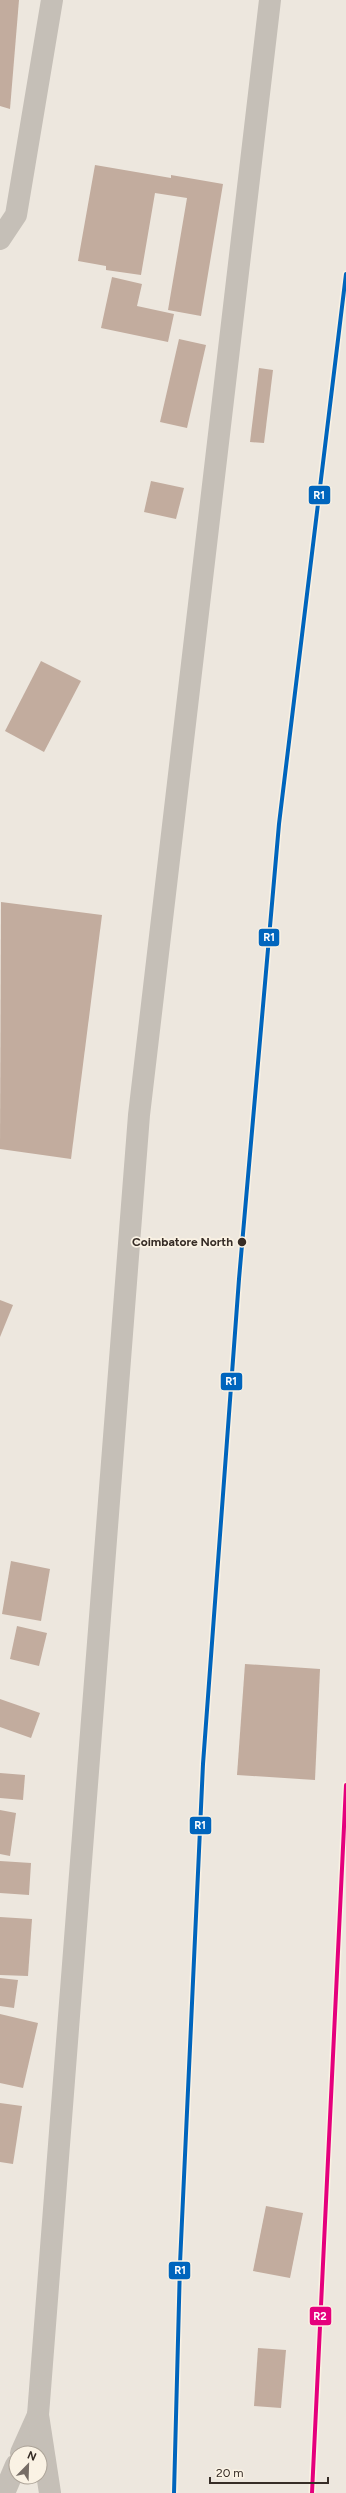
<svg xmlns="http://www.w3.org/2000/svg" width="346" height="2493" font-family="Figtree,sans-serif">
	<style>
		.building { fill: #c2ac9e }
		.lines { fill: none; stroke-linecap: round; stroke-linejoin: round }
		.minor { stroke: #c5bfb7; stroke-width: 22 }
		.rail { stroke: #ada7a2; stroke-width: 3; stroke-dasharray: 1 3; stroke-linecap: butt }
		.rail-1-casing { stroke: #faf2e4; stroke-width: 7 }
		.rail-2-casing { stroke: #faf2e4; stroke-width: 7 }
		.rail-1 { stroke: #0065bd; stroke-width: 4 }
		.rail-2 { stroke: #e5007d; stroke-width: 4 }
		.stop-dot { fill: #362c26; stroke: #faf2e4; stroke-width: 1.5 }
		.labels { text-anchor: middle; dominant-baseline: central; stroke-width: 3.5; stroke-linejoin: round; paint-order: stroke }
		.stop-label { font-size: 12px; font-weight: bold; fill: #362c26; stroke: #faf2e4; text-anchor: end }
		.line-badge { stroke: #faf2e4; stroke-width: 1.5 }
		.badge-label { font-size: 11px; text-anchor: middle; font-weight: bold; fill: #fff }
	</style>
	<rect width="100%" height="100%" fill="#ede7de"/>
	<g class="building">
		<path d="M 0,0 L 19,0 L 10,109 L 0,106 Z"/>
		<path d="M 95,165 L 171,178 L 171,175 L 223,184 L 201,316 L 168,310 L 187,198 L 155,193 L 141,275 L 106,270 L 106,266 L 78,261 Z"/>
		<path d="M 112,277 L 142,284 L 137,306 L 174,314 L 168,342 L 101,328 Z"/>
		<path d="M 179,339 L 206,345 L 187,428 L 160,422 Z"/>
		<path d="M 259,368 L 273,370 L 264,443 L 250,442 Z"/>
		<path d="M 151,481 L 184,488 L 176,519 L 144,512 Z"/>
		<path d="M 41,661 L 81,681 L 44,752 L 5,731 Z"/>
		<path d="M 1,902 L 102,915 L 71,1159 L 0,1149 Z"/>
		<path d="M 0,1300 L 13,1305 L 0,1337 Z"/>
		<path d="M 11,1561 L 50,1569 L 41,1621 L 2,1614 Z"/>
		<path d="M 17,1626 L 47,1633 L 39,1666 L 10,1659 Z"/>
		<path d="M 245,1664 L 320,1669 L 315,1780 L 237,1775 Z"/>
		<path d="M 0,1699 L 40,1713 L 31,1738 L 0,1727 Z"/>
		<path d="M 0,1773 L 25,1775 L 23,1800 L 0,1798 Z"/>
		<path d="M 0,1810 L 16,1813 L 10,1856 L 0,1854 Z"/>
		<path d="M 0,1861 L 31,1863 L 29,1895 L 0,1893 Z"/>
		<path d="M 0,1917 L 32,1919 L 28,1976 L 0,1975 Z"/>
		<path d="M 0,1978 L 18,1980 L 14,2008 L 0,2006 Z"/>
		<path d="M 0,2014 L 38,2023 L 23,2088 L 0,2083 Z"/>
		<path d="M 0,2103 L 22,2106 L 13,2164 L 0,2162 Z"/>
		<path d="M 266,2206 L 303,2213 L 290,2278 L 253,2271 Z"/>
		<path d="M 258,2348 L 286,2350 L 281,2408 L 254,2406 Z"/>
	</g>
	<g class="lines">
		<g class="minor">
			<path d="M 0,239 L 16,215 L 52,0"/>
			<path d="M 21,2453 L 38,2415"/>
			<path d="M 4,2493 L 16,2465"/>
			<path d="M 50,2493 L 38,2415 L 139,1115 L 270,0"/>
		</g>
		<path class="rail" d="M 174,2493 L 180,2264 L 203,1764 L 239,1279 L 279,824 L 346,274"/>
		<defs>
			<path id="rail-1" d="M 174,2493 L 180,2264 L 203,1764 L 239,1279 L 279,824 L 346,274"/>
			<path id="rail-2" d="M 312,2493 L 346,1785"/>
		</defs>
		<use href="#rail-1" class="rail-1-casing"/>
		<use href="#rail-2" class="rail-2-casing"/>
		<use href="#rail-1" class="rail-1"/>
		<use href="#rail-2" class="rail-2"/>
	</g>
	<circle class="stop-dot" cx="242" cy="1242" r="5"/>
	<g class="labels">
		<g class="stop-label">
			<text x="233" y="1242">Coimbatore North</text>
		</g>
	</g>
	<g class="line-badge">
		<rect x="308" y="485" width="23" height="20" rx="4" fill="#0065bd"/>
		<rect x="258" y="928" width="22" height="19" rx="4" fill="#0065bd"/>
		<rect x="220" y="1372" width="23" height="19" rx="4" fill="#0065bd"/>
		<rect x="189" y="1816" width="23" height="19" rx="4" fill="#0065bd"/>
		<rect x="168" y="2261" width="23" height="19" rx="4" fill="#0065bd"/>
		<rect x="309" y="2306" width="23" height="20" rx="4" fill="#e5007d"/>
	</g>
	<g class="badge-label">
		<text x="319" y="499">R1</text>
		<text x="269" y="941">R1</text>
		<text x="231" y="1385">R1</text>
		<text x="200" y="1829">R1</text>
		<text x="180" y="2274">R1</text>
		<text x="320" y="2320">R2</text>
	</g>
	<g transform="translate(28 2465) rotate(23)"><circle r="19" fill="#faf2e4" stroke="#aca398"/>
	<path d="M0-3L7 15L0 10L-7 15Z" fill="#766d66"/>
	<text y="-6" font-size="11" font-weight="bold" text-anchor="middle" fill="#362c26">N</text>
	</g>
	<path d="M210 2477v6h118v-6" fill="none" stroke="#362c26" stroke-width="2"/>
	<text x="216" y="2477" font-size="12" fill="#362c26" stroke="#faf2e4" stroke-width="3" paint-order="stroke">20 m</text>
</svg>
